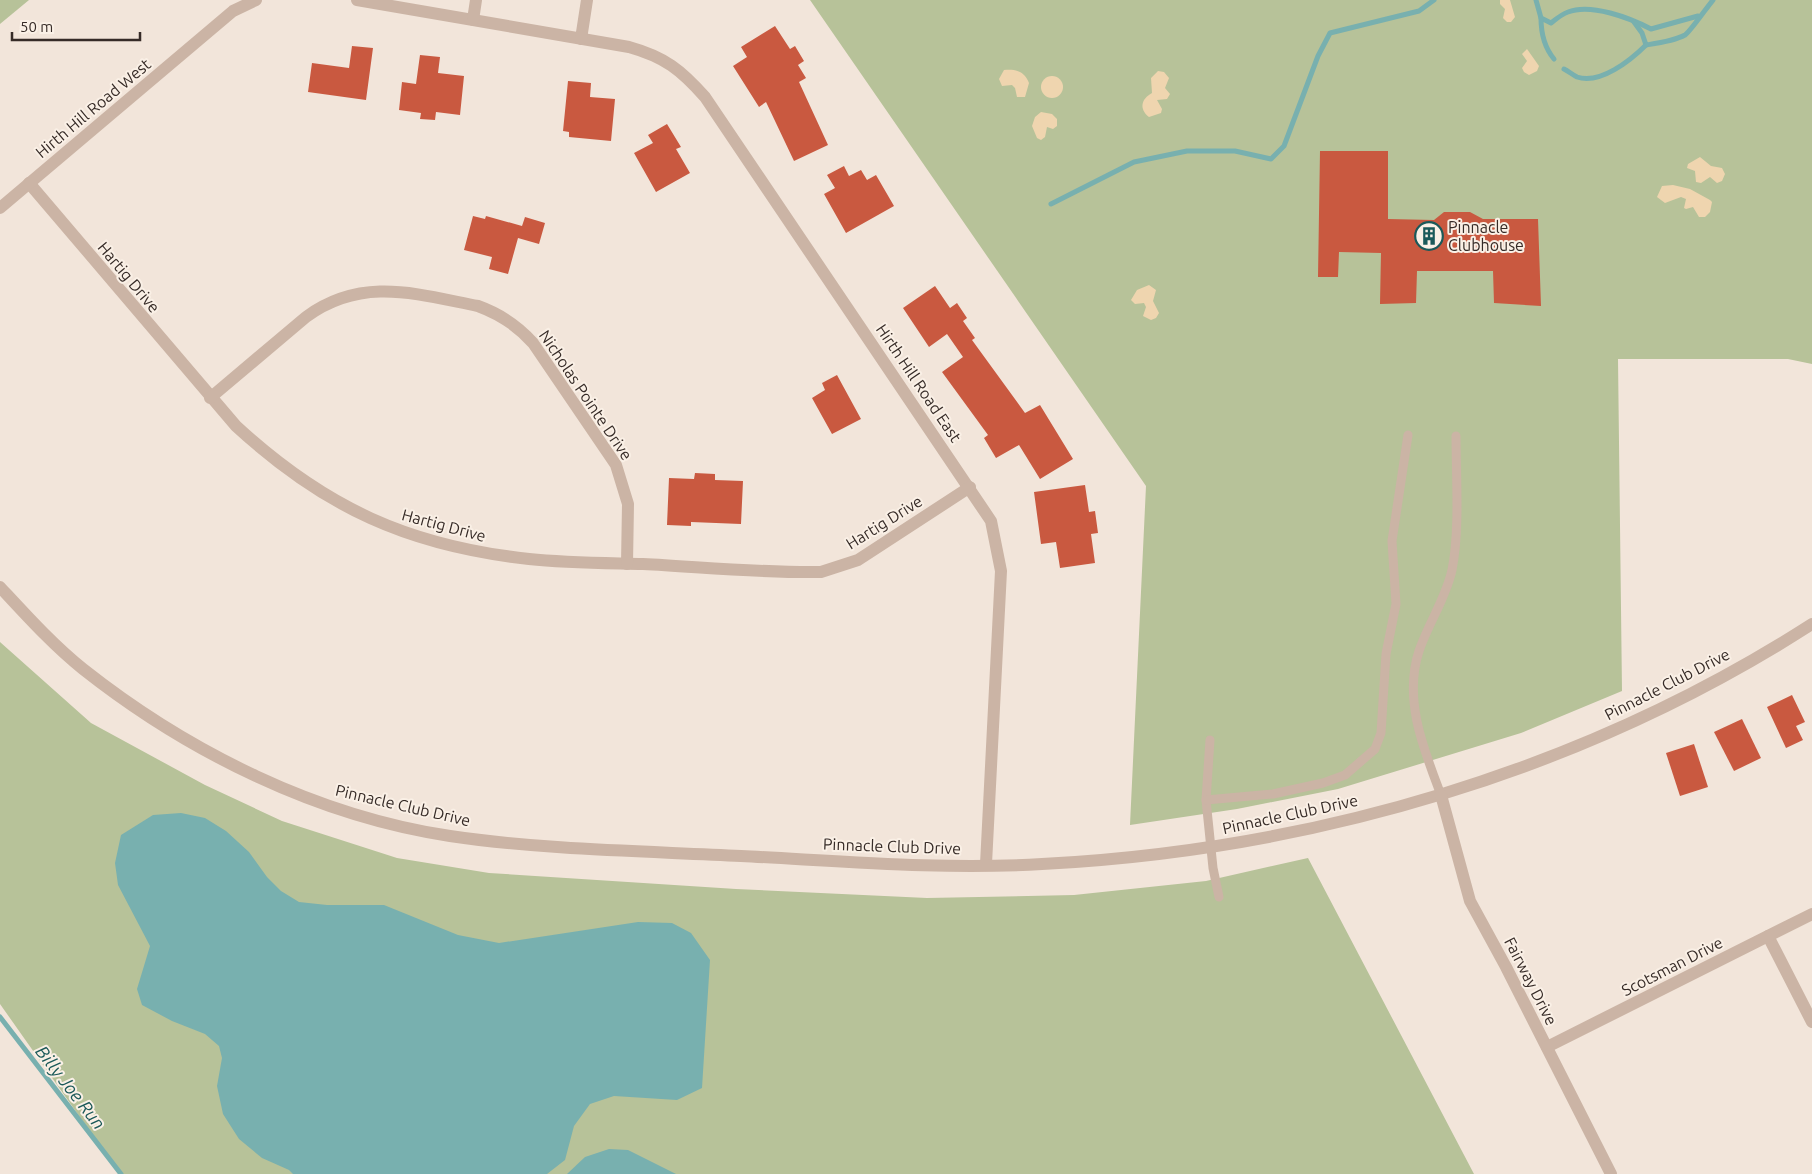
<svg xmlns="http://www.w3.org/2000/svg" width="1812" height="1174" font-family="Ubuntu,sans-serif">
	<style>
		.green { fill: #b7c299 }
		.sand { fill: #efd5af }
		.water { fill: #78b0af }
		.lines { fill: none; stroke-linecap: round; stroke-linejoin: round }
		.stream { stroke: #78b0af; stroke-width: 5 }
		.building { fill: #c95940 }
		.service { stroke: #cbb4a5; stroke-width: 9 }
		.minor { stroke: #cbb4a5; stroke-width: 12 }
		.labels { text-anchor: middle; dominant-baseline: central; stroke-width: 4; stroke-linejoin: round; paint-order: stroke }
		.street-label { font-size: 16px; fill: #362b27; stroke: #faf0e6 }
		.poi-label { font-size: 16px; fill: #362b27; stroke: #faf0e6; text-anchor: start }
		.water-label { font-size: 18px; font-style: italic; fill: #1b5959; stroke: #faf0e6 }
	</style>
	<rect width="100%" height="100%" fill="#f2e5da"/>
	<g class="green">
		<path d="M 0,0 L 29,0 L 0,24 Z"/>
		<path d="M 810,0 L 1812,0 L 1812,364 L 1788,359 L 1618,359 L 1622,691 L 1521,733 L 1338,789 L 1237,809 L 1130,825 L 1146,486 Z"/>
		<path d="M 0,642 L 91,723 L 205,785 L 282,821 L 397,858 L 489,873 L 736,889 L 927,898 L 1074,895 L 1206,881 L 1308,858 L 1474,1174 L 120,1174 L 0,1004 Z"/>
	</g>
	<g class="sand">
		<path d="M 1500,0 L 1510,0 L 1515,17 L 1511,22 L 1507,22 L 1503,18 L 1505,9 L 1500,4 Z"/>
		<path d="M 1527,49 L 1539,66 L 1537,71 L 1529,75 L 1524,72 L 1522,68 L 1527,61 L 1522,54 Z"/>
		<path d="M 1004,70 C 1016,69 1024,71 1029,83 L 1025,97 L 1017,97 L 1015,88 L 1012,85 L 1002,86 L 999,79 Z"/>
		<path d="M 1158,71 L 1164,72 L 1169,78 L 1165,88 L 1170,94 L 1167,99 L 1157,100 L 1162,109 L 1161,113 L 1149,117 C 1139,109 1141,99 1152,93 L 1151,78 Z"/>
		<circle cx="1052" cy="87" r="11"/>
		<path d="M 1041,112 L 1052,114 L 1057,119 L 1057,126 L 1053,129 L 1047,127 L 1045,137 L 1041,140 L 1037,138 L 1032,126 L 1035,117 Z"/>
		<path d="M 1700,157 L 1711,166 L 1722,168 L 1725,174 L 1722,181 L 1717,183 L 1710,177 L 1701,183 L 1696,182 L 1695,171 L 1687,168 L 1688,164 Z"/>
		<path d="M 1673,185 L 1690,189 L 1710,200 L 1712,202 L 1710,212 L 1705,217 L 1699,217 L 1693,207 L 1686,209 L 1684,208 L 1686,199 L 1681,197 L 1665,203 L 1657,197 L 1662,186 Z"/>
		<path d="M 1149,285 L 1156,290 L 1153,301 L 1159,313 L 1156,318 L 1151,320 L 1143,316 L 1146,307 L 1144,303 L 1135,304 L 1131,300 L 1137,290 Z"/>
	</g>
	<g class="water">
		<path d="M 181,813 L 205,818 L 226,831 L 249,852 L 267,877 L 281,891 L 299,902 L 327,905 L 384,905 L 458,935 L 499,943 L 638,922 L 672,923 L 691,933 L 710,960 L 702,1088 L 677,1100 L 614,1096 L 590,1104 L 574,1126 L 565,1160 L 547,1174 L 293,1174 L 289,1170 L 262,1158 L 239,1139 L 223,1114 L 217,1086 L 222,1058 L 219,1046 L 205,1034 L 172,1021 L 142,1005 L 137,989 L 150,946 L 118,885 L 115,863 L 121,835 L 153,815 Z"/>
		<path d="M 609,1149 L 628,1150 L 676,1174 L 567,1174 L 585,1157 Z"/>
	</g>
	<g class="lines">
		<g class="stream">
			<path d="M 1536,0 L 1541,18 L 1551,23 C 1556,19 1562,14 1568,12 C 1591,3 1630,18 1651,29 L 1698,16"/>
			<path d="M 1541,18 C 1541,33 1544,47 1554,59"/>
			<path d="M 1634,22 L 1642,33 L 1646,45 C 1659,43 1674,41 1685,35 C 1690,32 1707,7 1713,0"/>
			<path d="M 1564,69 C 1568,71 1573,75 1577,77 C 1600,85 1631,60 1646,45"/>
			<path d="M 1051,204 L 1134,162 L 1187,151 L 1235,151 L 1271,159 L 1284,146 L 1318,56 L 1330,33 L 1419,11 L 1434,0"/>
			<path d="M 0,1017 L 121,1174"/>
		</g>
	</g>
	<g class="building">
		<path d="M 775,26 L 790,49 L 795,46 L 804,61 L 798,65 L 806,78 L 799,82 L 828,145 L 794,161 L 766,102 L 759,107 L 733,66 L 747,57 L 741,47 Z"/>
		<path d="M 352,46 L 373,48 L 366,100 L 308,92 L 312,63 L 349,68 Z"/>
		<path d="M 420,55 L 440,57 L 438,73 L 464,76 L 460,115 L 436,112 L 435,120 L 420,119 L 421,113 L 399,110 L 402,82 L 416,84 Z"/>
		<path d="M 568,81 L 591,83 L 590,97 L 615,99 L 611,141 L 569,137 L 569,132 L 563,131 Z"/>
		<path d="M 667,124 L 681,147 L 676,149 L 690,173 L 656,192 L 634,153 L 653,143 L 648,135 Z"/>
		<path d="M 1320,151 L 1388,151 L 1388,219 L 1434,220 L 1444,212 L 1470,212 L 1483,219 L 1538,219 L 1541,306 L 1494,303 L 1493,271 L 1417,271 L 1416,303 L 1380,304 L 1381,253 L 1339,252 L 1338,277 L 1318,277 Z"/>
		<path d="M 844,166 L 849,176 L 861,170 L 867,180 L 876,175 L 894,206 L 846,233 L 824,194 L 835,188 L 827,175 Z"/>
		<path d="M 473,216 L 485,219 L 486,216 L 522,226 L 525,217 L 545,223 L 539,244 L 518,238 L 508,274 L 489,269 L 492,257 L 464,250 Z"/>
		<path d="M 935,286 L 950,308 L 957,303 L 967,318 L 963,321 L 975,338 L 972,340 L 1025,413 L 1040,405 L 1073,459 L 1040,479 L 1019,445 L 996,458 L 984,438 L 988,435 L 942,372 L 963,357 L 947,334 L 929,347 L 903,308 Z"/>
		<path d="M 837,375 L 861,419 L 832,434 L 812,398 L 825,390 L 822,383 Z"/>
		<path d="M 695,473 L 715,474 L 715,480 L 743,481 L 741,524 L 691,522 L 691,526 L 667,525 L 669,478 L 694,479 Z"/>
		<path d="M 1085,485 L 1089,512 L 1095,511 L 1098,533 L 1091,534 L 1095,563 L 1060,568 L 1056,542 L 1041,544 L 1034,492 Z"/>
		<path d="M 1792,695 L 1805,722 L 1796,726 L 1803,740 L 1786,748 L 1767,707 Z"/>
		<path d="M 1742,719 L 1761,758 L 1734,771 L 1714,732 Z"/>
		<path d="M 1694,744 L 1708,787 L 1680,796 L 1666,753 Z"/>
	</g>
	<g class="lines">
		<g class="service">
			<path d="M 1210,740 L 1206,800 L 1213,868 L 1219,897"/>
			<path d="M 1441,795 C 1424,750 1403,700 1419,651 C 1428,624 1446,598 1452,570 C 1460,530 1456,477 1456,436"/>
			<path d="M 1206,800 L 1273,794 L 1323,783 L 1345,775 L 1375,749 L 1381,733 L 1386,654 L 1396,604 L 1392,541 L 1408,435"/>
		</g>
		<g class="minor">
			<path d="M 357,0 L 629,47 C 665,57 681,70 705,97 L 991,521 L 1001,571 L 986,864"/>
			<path d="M 473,20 L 476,0"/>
			<path d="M 581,39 L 587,0"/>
			<path d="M 29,183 L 236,426 C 325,508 409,546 529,559 C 567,563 605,563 643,564 C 702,567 762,573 821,572 L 858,560 L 970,487"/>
			<path d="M 0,208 L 233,11 L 256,0"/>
			<path d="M 210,398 L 306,317 C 362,276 416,294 478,306 C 500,314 518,326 533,343 L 616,465 L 628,504 L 627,564"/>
			<path d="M 0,587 C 26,615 53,645 83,669 C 188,752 317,816 450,836 C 546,850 644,851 741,856 C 841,861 942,870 1042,864 C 1313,850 1583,771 1812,624"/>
			<path d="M 1441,795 L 1470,901 L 1506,967 L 1611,1174"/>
			<path d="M 1768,936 L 1812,1022"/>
			<path d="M 1547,1047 L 1812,914"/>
		</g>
	</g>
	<defs>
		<symbol id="building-ring" viewBox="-11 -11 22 22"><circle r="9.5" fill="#faf0e6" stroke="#1b5959" stroke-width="1.5"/><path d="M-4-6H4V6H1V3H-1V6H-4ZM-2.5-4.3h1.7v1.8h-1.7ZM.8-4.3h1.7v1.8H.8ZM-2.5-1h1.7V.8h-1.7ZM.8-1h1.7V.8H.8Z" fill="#1b5959"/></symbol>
	</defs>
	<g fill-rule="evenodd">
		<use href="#building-ring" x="1413" y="220" width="32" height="32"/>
	</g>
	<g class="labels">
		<g class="street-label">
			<text transform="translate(93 108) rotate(-40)">Hirth Hill Road West</text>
			<text transform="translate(129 277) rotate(50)">Hartig Drive</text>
			<text transform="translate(919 383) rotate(56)">Hirth Hill Road East</text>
			<text transform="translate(586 395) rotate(56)">Nicholas Pointe Drive</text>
			<text transform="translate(884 522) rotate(-32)">Hartig Drive</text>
			<text transform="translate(444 525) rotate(15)">Hartig Drive</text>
			<text transform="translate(1667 684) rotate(-27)">Pinnacle Club Drive</text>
			<text transform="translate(403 805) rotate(13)">Pinnacle Club Drive</text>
			<text transform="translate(1290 814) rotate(-12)">Pinnacle Club Drive</text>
			<text transform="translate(892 846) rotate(2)">Pinnacle Club Drive</text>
			<text transform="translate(1672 966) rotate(-27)">Scotsman Drive</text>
			<text transform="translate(1531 981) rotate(63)">Fairway Drive</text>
		</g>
		<g class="poi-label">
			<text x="1448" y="227">Pinnacle<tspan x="1448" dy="18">Clubhouse</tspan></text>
		</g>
		<g class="water-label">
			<text transform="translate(71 1087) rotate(52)">Billy Joe Run</text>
		</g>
	</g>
	<path d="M12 32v8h128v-8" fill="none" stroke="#362b27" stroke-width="2.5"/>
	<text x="20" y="32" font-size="15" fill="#362b27" stroke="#faf0e6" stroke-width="4" paint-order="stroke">50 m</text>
</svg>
